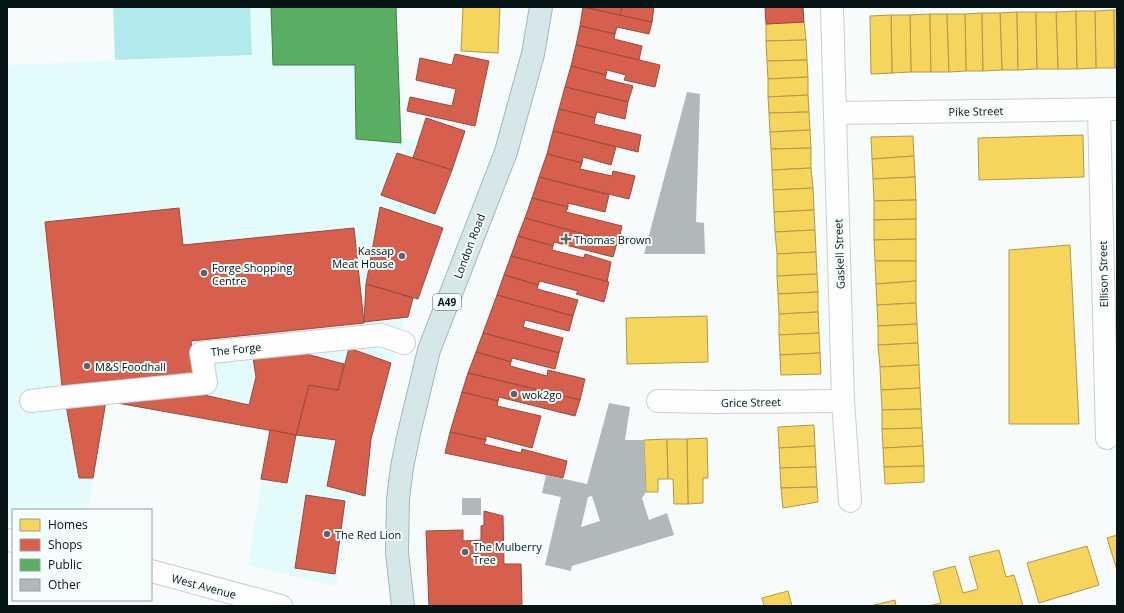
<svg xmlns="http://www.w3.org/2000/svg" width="1124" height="613" font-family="'Open Sans',sans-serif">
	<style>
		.built { fill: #e4fbfc }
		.green { fill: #b2e9ec }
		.homes { fill: #f6d55c; stroke: #ae9b47 }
		.shops { fill: #d6604d; stroke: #984a3c }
		.public { fill: #5aae61; stroke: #41804a }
		.building { fill: #b0b8b9; fill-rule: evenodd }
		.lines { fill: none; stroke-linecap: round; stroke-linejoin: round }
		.minor-casing { stroke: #c7d0d0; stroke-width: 24 }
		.highway-casing { stroke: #a2b7b8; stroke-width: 24 }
		.minor { stroke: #fefefe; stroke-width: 22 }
		.highway { stroke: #d5e7e8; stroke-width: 22 }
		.poi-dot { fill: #5b6666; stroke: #f5fdfd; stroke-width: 1.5 }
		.labels { text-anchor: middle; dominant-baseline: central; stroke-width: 4; stroke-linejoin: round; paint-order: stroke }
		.shield { fill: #f5fdfd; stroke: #4e5b5b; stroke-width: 1 }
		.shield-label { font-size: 10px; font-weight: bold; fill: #071516 }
		.street-label { font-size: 11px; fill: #071516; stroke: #f5fdfd }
		.poi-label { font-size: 11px; fill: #071516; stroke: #f5fdfd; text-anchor: start }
	</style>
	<rect width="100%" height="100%" fill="#f7fbfb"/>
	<path class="built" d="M 250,7 L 392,7 L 390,134 L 460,152 L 427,248 L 391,363 L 371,439 L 365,496 L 352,496 L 336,586 L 248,566 L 269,430 L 106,401 L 88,510 L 13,510 L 13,525 L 7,524 L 7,65 L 252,55 Z"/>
	<path class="green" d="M 113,7 L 250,7 L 252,55 L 115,60 Z"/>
	<g class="homes">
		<path d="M 463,7 L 500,7 L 498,53 L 461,51 Z"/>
		<path d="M 1114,10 L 1115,68 L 1096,68 L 1095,11 Z"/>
		<path d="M 1114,10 L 1117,10 L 1117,68 L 1115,68 Z"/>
		<path d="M 1076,11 L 1077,69 L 1058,69 L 1056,12 Z"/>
		<path d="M 1076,11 L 1095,11 L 1096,68 L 1077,69 Z"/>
		<path d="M 1017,12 L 1018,70 L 1002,70 L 1000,13 Z"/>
		<path d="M 1017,12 L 1036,12 L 1037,69 L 1018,70 Z"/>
		<path d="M 1036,12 L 1056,12 L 1058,69 L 1037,69 Z"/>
		<path d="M 982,13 L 983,71 L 966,71 L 965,14 Z"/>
		<path d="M 982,13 L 1000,13 L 1002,70 L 983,71 Z"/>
		<path d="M 930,14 L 931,72 L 911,72 L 910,15 Z"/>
		<path d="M 930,14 L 947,14 L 949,72 L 931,72 Z"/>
		<path d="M 947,14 L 965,14 L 966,71 L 949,72 Z"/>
		<path d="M 891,15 L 910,15 L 911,72 L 892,73 Z"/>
		<path d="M 891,15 L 892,73 L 871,74 L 870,16 Z"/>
		<path d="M 804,22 L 806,40 L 766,41 L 766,24 Z"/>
		<path d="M 806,40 L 807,60 L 767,61 L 766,41 Z"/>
		<path d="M 807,60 L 808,77 L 768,79 L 767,61 Z"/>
		<path d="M 808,77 L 808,95 L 768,97 L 768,79 Z"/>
		<path d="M 808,95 L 809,112 L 769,113 L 768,97 Z"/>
		<path d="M 809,112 L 810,130 L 770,132 L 769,113 Z"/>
		<path d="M 810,130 L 811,148 L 771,149 L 770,132 Z"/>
		<path d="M 1083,135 L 1084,177 L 979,180 L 978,138 Z"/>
		<path d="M 913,136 L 914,156 L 872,159 L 871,137 Z"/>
		<path d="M 811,148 L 811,168 L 772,170 L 771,149 Z"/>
		<path d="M 914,156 L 915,177 L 873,179 L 872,159 Z"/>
		<path d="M 811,168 L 813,188 L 773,190 L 772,170 Z"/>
		<path d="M 915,177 L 916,200 L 874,201 L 873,179 Z"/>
		<path d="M 813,188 L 814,210 L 774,212 L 773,190 Z"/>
		<path d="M 916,200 L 916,219 L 874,220 L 874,201 Z"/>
		<path d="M 814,210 L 815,230 L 775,232 L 774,212 Z"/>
		<path d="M 916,219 L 916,239 L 874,240 L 874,220 Z"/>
		<path d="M 815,230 L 816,252 L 777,254 L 775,232 Z"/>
		<path d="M 916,239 L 916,261 L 875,261 L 874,240 Z"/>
		<path d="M 1070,245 L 1079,424 L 1009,424 L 1009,250 Z"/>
		<path d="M 816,252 L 817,274 L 777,276 L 777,254 Z"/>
		<path d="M 875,261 L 916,261 L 916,281 L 876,284 Z"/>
		<path d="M 817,274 L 818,292 L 778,294 L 777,276 Z"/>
		<path d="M 916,281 L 916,303 L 877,305 L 876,284 Z"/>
		<path d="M 818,292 L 818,312 L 779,314 L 778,294 Z"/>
		<path d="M 916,303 L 917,324 L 878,326 L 877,305 Z"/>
		<path d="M 818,312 L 819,333 L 779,335 L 779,314 Z"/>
		<path d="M 707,316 L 708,362 L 627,364 L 626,318 Z"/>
		<path d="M 917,324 L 918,343 L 878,345 L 878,326 Z"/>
		<path d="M 819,333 L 820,353 L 780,355 L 779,335 Z"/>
		<path d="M 918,343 L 919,365 L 880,367 L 878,345 Z"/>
		<path d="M 820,353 L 821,374 L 781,375 L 780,355 Z"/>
		<path d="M 919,365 L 920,388 L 881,390 L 880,367 Z"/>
		<path d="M 920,388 L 921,409 L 882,410 L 881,390 Z"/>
		<path d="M 921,409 L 922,428 L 882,429 L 882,410 Z"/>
		<path d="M 814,425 L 815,446 L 779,448 L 778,427 Z"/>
		<path d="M 922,428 L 923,446 L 883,448 L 882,429 Z"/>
		<path d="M 707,438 L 708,478 L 703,478 L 703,503 L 688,504 L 687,439 Z"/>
		<path d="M 667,439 L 668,479 L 658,479 L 658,492 L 646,492 L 644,440 Z"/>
		<path d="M 667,439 L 687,439 L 688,504 L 674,504 L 673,479 L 668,479 Z"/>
		<path d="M 815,446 L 816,467 L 780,468 L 779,448 Z"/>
		<path d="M 923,446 L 924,466 L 884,467 L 883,448 Z"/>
		<path d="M 924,466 L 924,482 L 885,484 L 884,467 Z"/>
		<path d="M 816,467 L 817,487 L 781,488 L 780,468 Z"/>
		<path d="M 817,487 L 818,502 L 783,508 L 781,488 Z"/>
		<path d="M 1117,535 L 1117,570 L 1107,538 Z"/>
		<path d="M 1087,546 L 1099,585 L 1039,603 L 1027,563 Z"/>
		<path d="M 999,550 L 1006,577 L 1014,575 L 1023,606 L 929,606 L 941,603 L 933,572 L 955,566 L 963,593 L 978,589 L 969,557 Z"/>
		<path d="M 788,591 L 792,606 L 764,606 L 762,598 Z"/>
		<path d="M 895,600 L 896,606 L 870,606 Z"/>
	</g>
	<g class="shops">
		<path d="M 583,7 L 652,22 L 649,34 L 617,27 L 615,34 L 580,26 Z"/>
		<path d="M 584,7 L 622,7 L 620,15 Z"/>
		<path d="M 622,7 L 654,7 L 652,22 L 620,15 Z"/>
		<path d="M 765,7 L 803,7 L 804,22 L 766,24 Z"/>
		<path d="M 580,26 L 615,34 L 614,39 L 642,46 L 639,60 L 576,45 Z"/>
		<path d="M 576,45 L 660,65 L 655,87 L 624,80 L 626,75 L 607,70 L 606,75 L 571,66 Z"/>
		<path d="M 455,54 L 489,61 L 475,126 L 407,111 L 410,97 L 452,106 L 456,89 L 416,80 L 420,58 L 452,65 Z"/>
		<path d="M 571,66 L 606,75 L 605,79 L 633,86 L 628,102 L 565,87 Z"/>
		<path d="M 565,87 L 628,102 L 625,119 L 597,112 L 595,118 L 559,109 Z"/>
		<path d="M 559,109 L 595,118 L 594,124 L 641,135 L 638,152 L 553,131 Z"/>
		<path d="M 426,118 L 465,131 L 452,170 L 413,158 Z"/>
		<path d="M 553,131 L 616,147 L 611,165 L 583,157 L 582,163 L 547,154 Z"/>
		<path d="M 397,153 L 452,170 L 435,214 L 381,195 Z"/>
		<path d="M 547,154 L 582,163 L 580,169 L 612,176 L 613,171 L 635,176 L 629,199 L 539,177 Z"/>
		<path d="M 539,177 L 609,195 L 605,212 L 568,203 L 568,207 L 532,198 Z"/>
		<path d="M 532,198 L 568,207 L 566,212 L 622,226 L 618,244 L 525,218 Z"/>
		<path d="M 380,207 L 443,228 L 418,299 L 366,284 Z"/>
		<path d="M 179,208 L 183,245 L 354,228 L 364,323 L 191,341 L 194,373 L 62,387 L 45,222 Z"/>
		<path d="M 525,218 L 617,243 L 613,257 L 554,242 L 553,246 L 518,236 Z"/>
		<path d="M 518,236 L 553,246 L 552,250 L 584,258 L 585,254 L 611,262 L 607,282 L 511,256 Z"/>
		<path d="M 511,256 L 609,282 L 604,302 L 576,294 L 578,291 L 540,281 L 538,285 L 504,275 Z"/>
		<path d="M 504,275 L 538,285 L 537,289 L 578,300 L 573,316 L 497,295 Z"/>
		<path d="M 366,284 L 413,298 L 408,317 L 364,322 Z"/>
		<path d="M 497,295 L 573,316 L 569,331 L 525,320 L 523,327 L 563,338 L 559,353 L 483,333 Z"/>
		<path d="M 483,333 L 559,353 L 555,369 L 512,358 L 511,362 L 476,352 Z"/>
		<path d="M 349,348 L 391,363 L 371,439 L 365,496 L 327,486 L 336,440 L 296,435 L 309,385 L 338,390 Z"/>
		<path d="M 291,350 L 344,364 L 338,390 L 309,385 L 296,435 L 106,401 L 195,393 L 249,405 L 256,377 L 253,358 Z"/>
		<path d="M 476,352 L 511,362 L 510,366 L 547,376 L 548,370 L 585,379 L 580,400 L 468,373 Z"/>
		<path d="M 468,373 L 580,400 L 575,416 L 499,397 L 498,401 L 462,392 Z"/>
		<path d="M 462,392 L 498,401 L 497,406 L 541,416 L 532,448 L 486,436 L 486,440 L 450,432 Z"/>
		<path d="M 106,401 L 93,478 L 79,478 L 66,405 Z"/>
		<path d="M 270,430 L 296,435 L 287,483 L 261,479 Z"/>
		<path d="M 450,432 L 486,440 L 484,444 L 521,453 L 522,449 L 567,461 L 563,478 L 445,453 Z"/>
		<path d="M 306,495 L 345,501 L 335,574 L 295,568 Z"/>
		<path d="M 484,511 L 503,516 L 504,564 L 521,564 L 522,606 L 429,606 L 426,531 L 463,530 L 463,541 L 481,540 L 481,526 L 484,525 Z"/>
	</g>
	<path class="public" d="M 271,7 L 396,7 L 401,143 L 356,139 L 355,65 L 273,65 Z"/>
	<g class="building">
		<path d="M 687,92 L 700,94 L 696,222 L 704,223 L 705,254 L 644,254 Z"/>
		<path d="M 609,403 L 630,407 L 625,440 L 644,440 L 646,492 L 642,498 L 649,520 L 667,513 L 674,535 L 572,566 L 571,571 L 545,565 L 561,497 L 542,493 L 546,475 L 587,484 ZM 592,496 L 600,521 L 581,527 L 588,497 Z"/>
		<rect x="462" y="498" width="19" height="17"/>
	</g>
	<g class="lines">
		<defs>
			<g id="minor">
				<path d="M 832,7 L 843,401 L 850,501"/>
				<path d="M 1099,109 L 1107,438"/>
				<path d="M 835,113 L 1117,109"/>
				<path d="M 31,401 L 56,398 L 206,383 L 201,353 L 381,335 L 404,343"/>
				<path d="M 658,401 L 714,402 L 843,401"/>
				<path d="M 7,540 L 13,541"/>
				<path d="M 151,571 L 281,606"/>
			</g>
			<path id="highway" d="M 403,606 L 397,553 L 398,499 L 402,467 L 409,433 L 429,350 L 506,152 L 533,54 L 541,7"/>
		</defs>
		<use href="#minor" class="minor-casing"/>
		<use href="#highway" class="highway-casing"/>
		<use href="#minor" class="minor"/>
		<use href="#highway" class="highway"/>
	</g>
	<g class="poi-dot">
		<path d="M564 233h4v4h4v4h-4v4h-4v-4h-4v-4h4z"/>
		<circle cx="402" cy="256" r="4"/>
		<circle cx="204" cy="273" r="4"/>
		<circle cx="87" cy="366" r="4"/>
		<circle cx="514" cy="394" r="4"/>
		<circle cx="327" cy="534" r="4"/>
		<circle cx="465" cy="552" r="4"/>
	</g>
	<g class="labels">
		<rect class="shield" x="433" y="294" width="28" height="16" rx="3"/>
		<g class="shield-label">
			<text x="447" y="302">A49</text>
		</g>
		<g class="street-label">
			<text transform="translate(976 111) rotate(-1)">Pike Street</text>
			<text transform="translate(469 246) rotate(-69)">London Road</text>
			<text transform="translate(839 254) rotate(-92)">Gaskell Street</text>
			<text transform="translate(1103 274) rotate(-91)">Ellison Street</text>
			<text transform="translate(236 349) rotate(-6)">The Forge</text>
			<text transform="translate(751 402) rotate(-1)">Grice Street</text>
			<text transform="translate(204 586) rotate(15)">West Avenue</text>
		</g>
		<g class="poi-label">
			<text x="574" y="239">Thomas Brown</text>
			<text x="394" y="250" text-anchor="end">Kassap<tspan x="394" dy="13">Meat House</tspan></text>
			<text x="212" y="267">Forge Shopping<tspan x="212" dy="13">Centre</tspan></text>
			<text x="95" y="366">M&amp;S Foodhall</text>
			<text x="522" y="394">wok2go</text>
			<text x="335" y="534">The Red Lion</text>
			<text x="473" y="546">The Mulberry<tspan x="473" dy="13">Tree</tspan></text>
		</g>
	</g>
	<rect width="1124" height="613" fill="none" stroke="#071516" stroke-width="16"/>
	<rect x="12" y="509" width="140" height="92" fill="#f5fdfd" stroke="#96a0a1"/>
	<rect x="20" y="519" width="20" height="12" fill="#f6d55c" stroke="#96a0a1"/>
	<text x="48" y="529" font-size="12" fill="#071516">Homes</text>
	<rect x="20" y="539" width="20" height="12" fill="#d6604d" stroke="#96a0a1"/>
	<text x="48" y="549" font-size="12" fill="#071516">Shops</text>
	<rect x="20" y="559" width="20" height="12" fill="#5aae61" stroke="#96a0a1"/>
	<text x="48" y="569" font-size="12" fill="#071516">Public</text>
	<rect x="20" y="579" width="20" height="12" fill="#b0b8b9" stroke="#96a0a1"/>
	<text x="48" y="589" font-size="12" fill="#071516">Other</text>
</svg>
